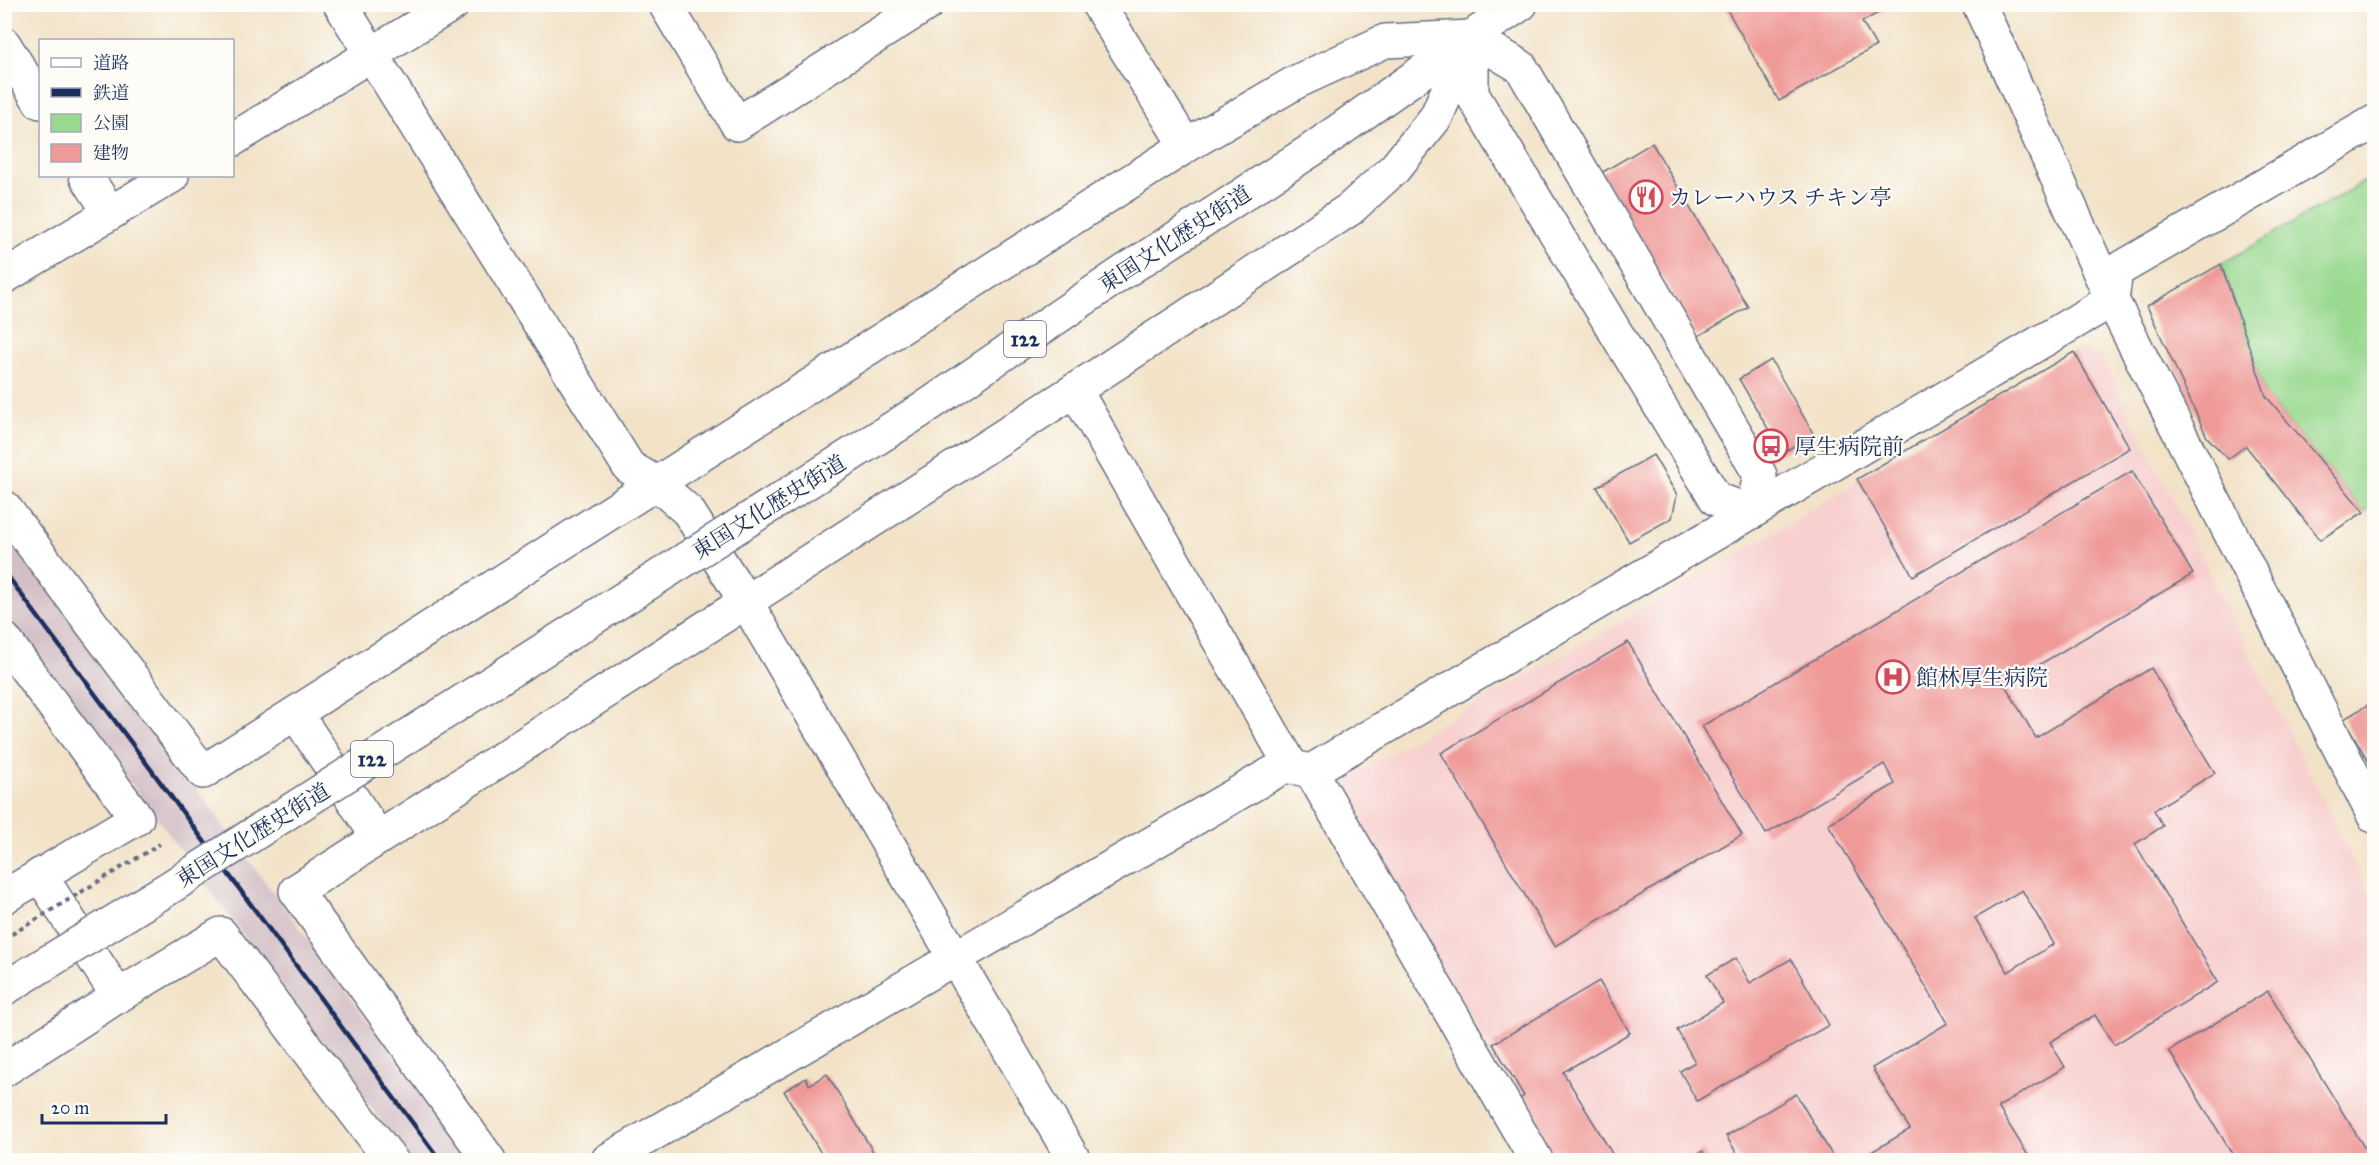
<svg xmlns="http://www.w3.org/2000/svg" width="2379" height="1165" font-family="'IM FELL Great Primer','Noto Serif JP',serif">
	<style>
		.built { fill: #f7d0cf }
		.industrial { fill: #d2bec5 }
		.green { fill: #99d98f; stroke: #5a8476; stroke-width: 1.5 }
		.building { fill: #ef9a98; fill-rule: evenodd }
		.lines { fill: none; stroke-linecap: round; stroke-linejoin: round }
		.minor-casing { stroke: #666e83; stroke-width: 36 }
		.highway-casing { stroke: #666e83; stroke-width: 36 }
		.minor { stroke: #fff; stroke-width: 33 }
		.highway { stroke: #fff; stroke-width: 33 }
		.rail { stroke: #1b2f5e; stroke-width: 4.5 }
		.highway-bridge-casing { stroke: #666e83; stroke-width: 36; stroke-linecap: butt }
		.path-bridge { stroke: #666e83; stroke-width: 4; stroke-dasharray: 4.5 4.5; stroke-linecap: butt }
		.highway-bridge { stroke: #fff; stroke-width: 33 }
		.labels { text-anchor: middle; dominant-baseline: central; stroke-width: 4.5; stroke-linejoin: round; paint-order: stroke }
		.shield { fill: #fdfcf7; stroke: #5f6c8c; stroke-width: 1.5 }
		.shield-label { font-size: 21px; font-weight: bold; fill: #1b2f5e }
		.poi-label { font-size: 22px; fill: #1b2f5e; stroke: #fdfcf7; text-anchor: start }
		.street-label { font-size: 22px; fill: #1b2f5e; stroke: #fdfcf7 }
	</style>
	<rect width="100%" height="100%" fill="#fdfcf7"/>
	<filter id="ink" filterUnits="userSpaceOnUse"><feTurbulence type="fractalNoise" baseFrequency=".0167" numOctaves="2"/><feDisplacementMap in="SourceGraphic" scale="12" xChannelSelector="R" yChannelSelector="G"/><feConvolveMatrix kernelMatrix="1 2 1 2 8 2 1 2 1" color-interpolation-filters="sRGB"/></filter>
	<filter id="wash" filterUnits="userSpaceOnUse"><feTurbulence type="fractalNoise" baseFrequency=".008" numOctaves="4" result="noise"/><feDisplacementMap in="SourceGraphic" scale="24" xChannelSelector="R" yChannelSelector="G"/><feGaussianBlur stdDeviation="1.35" result="paint"/><feColorMatrix in="noise" values="0 0 0 0 0 0 0 0 0 0 0 0 0 0 0 0 0 1.4 0 .05"/><feComposite in="paint" operator="in"/></filter>
	<g filter="url(#wash)">
		<rect width="100%" height="100%" fill="#f2e2c7"/>
		<path class="built" d="M 2078,349 L 2101,356 L 2374,903 L 2374,1160 L 1555,1160 L 1334,786 L 1717,567 Z"/>
		<path class="industrial" d="M 4,529 L 471,1160 L 410,1160 L 5,613 Z"/>
		<path class="green" d="M 2374,176 L 2374,505 L 2364,512 L 2266,396 L 2221,264 Z"/>
		<g id="blocks">
			<g class="building">
				<path d="M 1728,4 L 1894,4 L 1862,22 L 1876,46 L 1779,101 L 1725,6 Z"/>
				<path d="M 1652,143 L 1748,307 L 1697,337 L 1601,173 Z"/>
				<path d="M 2221,264 L 2266,396 L 2364,512 L 2320,540 L 2246,446 L 2228,459 L 2207,437 L 2147,306 Z"/>
				<path d="M 2074,352 L 2130,448 L 1913,576 L 1857,479 Z"/>
				<path d="M 1771,360 L 1814,435 L 1782,453 L 1739,379 Z"/>
				<path d="M 1653,455 L 1677,495 L 1672,518 L 1629,542 L 1597,487 Z"/>
				<path d="M 2132,471 L 2193,574 L 2005,685 L 2036,738 L 2151,668 L 2215,773 L 2154,810 L 2163,826 L 2135,844 L 2218,982 L 2114,1045 L 2095,1015 L 2050,1042 L 2065,1067 L 1998,1107 L 2031,1160 L 1858,1160 L 1910,1129 L 1872,1068 L 1948,1023 L 1828,824 L 1895,784 L 1884,764 L 1766,834 L 1702,726 ZM 2022,890 L 2054,944 L 2008,972 L 1975,918 Z"/>
				<path d="M 1628,642 L 1742,835 L 1555,946 L 1441,753 Z"/>
				<path d="M 2374,701 L 2374,771 L 2344,719 Z"/>
				<path d="M 1736,958 L 1750,983 L 1791,959 L 1829,1025 L 1697,1101 L 1680,1071 L 1695,1062 L 1677,1030 L 1723,1003 L 1707,975 Z"/>
				<path d="M 1599,981 L 1630,1033 L 1563,1072 L 1616,1160 L 1554,1160 L 1518,1100 L 1524,1096 L 1493,1044 Z"/>
				<path d="M 2268,991 L 2372,1160 L 2236,1160 L 2169,1051 Z"/>
				<path d="M 827,1074 L 878,1160 L 825,1160 L 784,1091 L 806,1078 L 809,1085 Z"/>
				<path d="M 1796,1094 L 1835,1160 L 1741,1160 L 1726,1136 Z"/>
				<path d="M 1703,1151 L 1708,1160 L 1686,1160 Z"/>
			</g>
		</g>
	</g>
	<g filter="url(#ink)">
		<use href="#blocks" fill-opacity="0" stroke="#666e83" stroke-width="1.5"/>
		<g class="lines">
			<defs>
				<g id="minor">
					<path d="M 340,4 L 629,467 L 656,483 L 688,511 L 746,602 L 1074,1160"/>
					<path d="M 665,4 L 737,124 L 927,4"/>
					<path d="M 1098,4 L 1186,146"/>
					<path d="M 1979,4 L 2112,300 L 2374,816"/>
					<path d="M 1471,37 L 1521,67 L 1760,475 L 1752,512"/>
					<path d="M 4,44 L 40,102"/>
					<path d="M 1472,49 L 1472,94 L 1716,499 L 1752,512"/>
					<path d="M 232,140 L 453,4"/>
					<path d="M 86,176 L 110,213"/>
					<path d="M 4,277 L 172,176"/>
					<path d="M 2112,300 L 2116,271 L 2374,122"/>
					<path d="M 1075,390 L 1292,767"/>
					<path d="M 4,507 L 203,772 L 1186,146 L 1296,82 L 1385,41 L 1471,37 L 1436,117 L 1395,168 L 1350,209 L 1075,390 L 296,891 L 489,1160"/>
					<path d="M 4,639 L 137,818 L 4,897"/>
					<path d="M 296,714 L 378,837"/>
					<path d="M 1311,771 L 1536,1160"/>
					<path d="M 40,875 L 118,996"/>
					<path d="M 4,1070 L 118,996 L 221,934 L 391,1160"/>
					<path d="M 608,1160 L 1283,767 L 1292,767 L 1311,771 L 2112,300"/>
				</g>
				<path id="highway" d="M 738,526 L 920,411 L 1122,273 L 1310,151 L 1471,37 L 1521,4"/>
			</defs>
			<use href="#minor" class="minor-casing"/>
			<use href="#highway" class="highway-casing"/>
			<use href="#minor" class="minor"/>
			<use href="#highway" class="highway"/>
			<path class="rail" d="M 4,571 L 440,1160"/>
			<defs>
				<path id="highway-bridge" d="M 4,989 L 169,888 L 738,526"/>
			</defs>
			<use href="#highway-bridge" class="highway-bridge-casing"/>
			<path class="path-bridge" d="M 4,939 L 160,844"/>
			<use href="#highway-bridge" class="highway-bridge"/>
		</g>
	</g>
	<defs>
		<symbol id="restaurant-ring" viewBox="-11 -11 22 22"><circle r="9.5" fill="#fdfcf7" stroke="#d1495b" stroke-width="1.5"/><path d="M-5-6h1v4h1v-4h1v4h1v-4h1v5L-1.5 .5V6h-2V.5L-5-1ZM5-6V6H3V1.5H1.5Q1.5-4 5-6Z" fill="#d1495b"/></symbol>
		<symbol id="bus-ring" viewBox="-11 -11 22 22"><circle r="9.5" fill="#fdfcf7" stroke="#d1495b" stroke-width="1.5"/><path d="M-5-6H5V4H4V6H2V4H-2V6H-4V4H-5ZM-3.5-4V0h7V-4ZM-3.5 1.2v1.5H-2V1.2ZM2 1.2v1.5H3.5V1.2Z" fill="#d1495b"/></symbol>
		<symbol id="hospital-ring" viewBox="-11 -11 22 22"><circle r="9.5" fill="#fdfcf7" stroke="#d1495b" stroke-width="1.5"/><path d="M-5-5h3v3.5h4V-5h3V5h-3V1.5h-4V5h-3Z" fill="#d1495b"/></symbol>
	</defs>
	<g fill-rule="evenodd">
		<use href="#restaurant-ring" x="1627" y="178" width="38" height="38"/>
		<use href="#bus-ring" x="1752" y="427" width="38" height="38"/>
		<use href="#hospital-ring" x="1874" y="658" width="38" height="38"/>
	</g>
	<g class="labels">
		<g class="shield">
			<rect x="1004" y="321" width="42" height="36" rx="4.5"/>
			<rect x="351" y="741" width="42" height="36" rx="4.5"/>
		</g>
		<g class="shield-label">
			<text x="1025" y="339">122</text>
			<text x="372" y="759">122</text>
		</g>
		<g class="poi-label">
			<text x="1669" y="197">カレーハウス チキン亭</text>
			<text x="1794" y="446">厚生病院前</text>
			<text x="1916" y="677">館林厚生病院</text>
		</g>
		<g class="street-label">
			<text transform="translate(1175 239) rotate(-33)">東国文化歴史街道</text>
			<text transform="translate(769 507) rotate(-32)">東国文化歴史街道</text>
			<text transform="translate(253 835) rotate(-32)">東国文化歴史街道</text>
		</g>
	</g>
	<rect width="2379" height="1165" fill="none" stroke="#fdfcf7" stroke-width="24"/>
	<rect x="39" y="39" width="195" height="138" fill="#fdfcf7" stroke="#a3aaba" stroke-width="1.5"/>
	<rect x="51" y="58" width="30" height="9" fill="#ffffff" stroke="#a3aaba" stroke-width="1.5"/>
	<text x="93" y="69" font-size="18" fill="#1b2f5e">道路</text>
	<rect x="51" y="88" width="30" height="9" fill="#1b2f5e" stroke="#a3aaba" stroke-width="1.5"/>
	<text x="93" y="99" font-size="18" fill="#1b2f5e">鉄道</text>
	<rect x="51" y="114" width="30" height="18" fill="#99d98f" stroke="#a3aaba" stroke-width="1.5"/>
	<text x="93" y="129" font-size="18" fill="#1b2f5e">公園</text>
	<rect x="51" y="144" width="30" height="18" fill="#ef9a98" stroke="#a3aaba" stroke-width="1.5"/>
	<text x="93" y="159" font-size="18" fill="#1b2f5e">建物</text>
	<path d="M42 1114v9h124v-9" fill="none" stroke="#1b2f5e" stroke-width="3"/>
	<text x="51" y="1114" font-size="18" fill="#1b2f5e" stroke="#fdfcf7" stroke-width="4.5" paint-order="stroke">20 m</text>
</svg>
